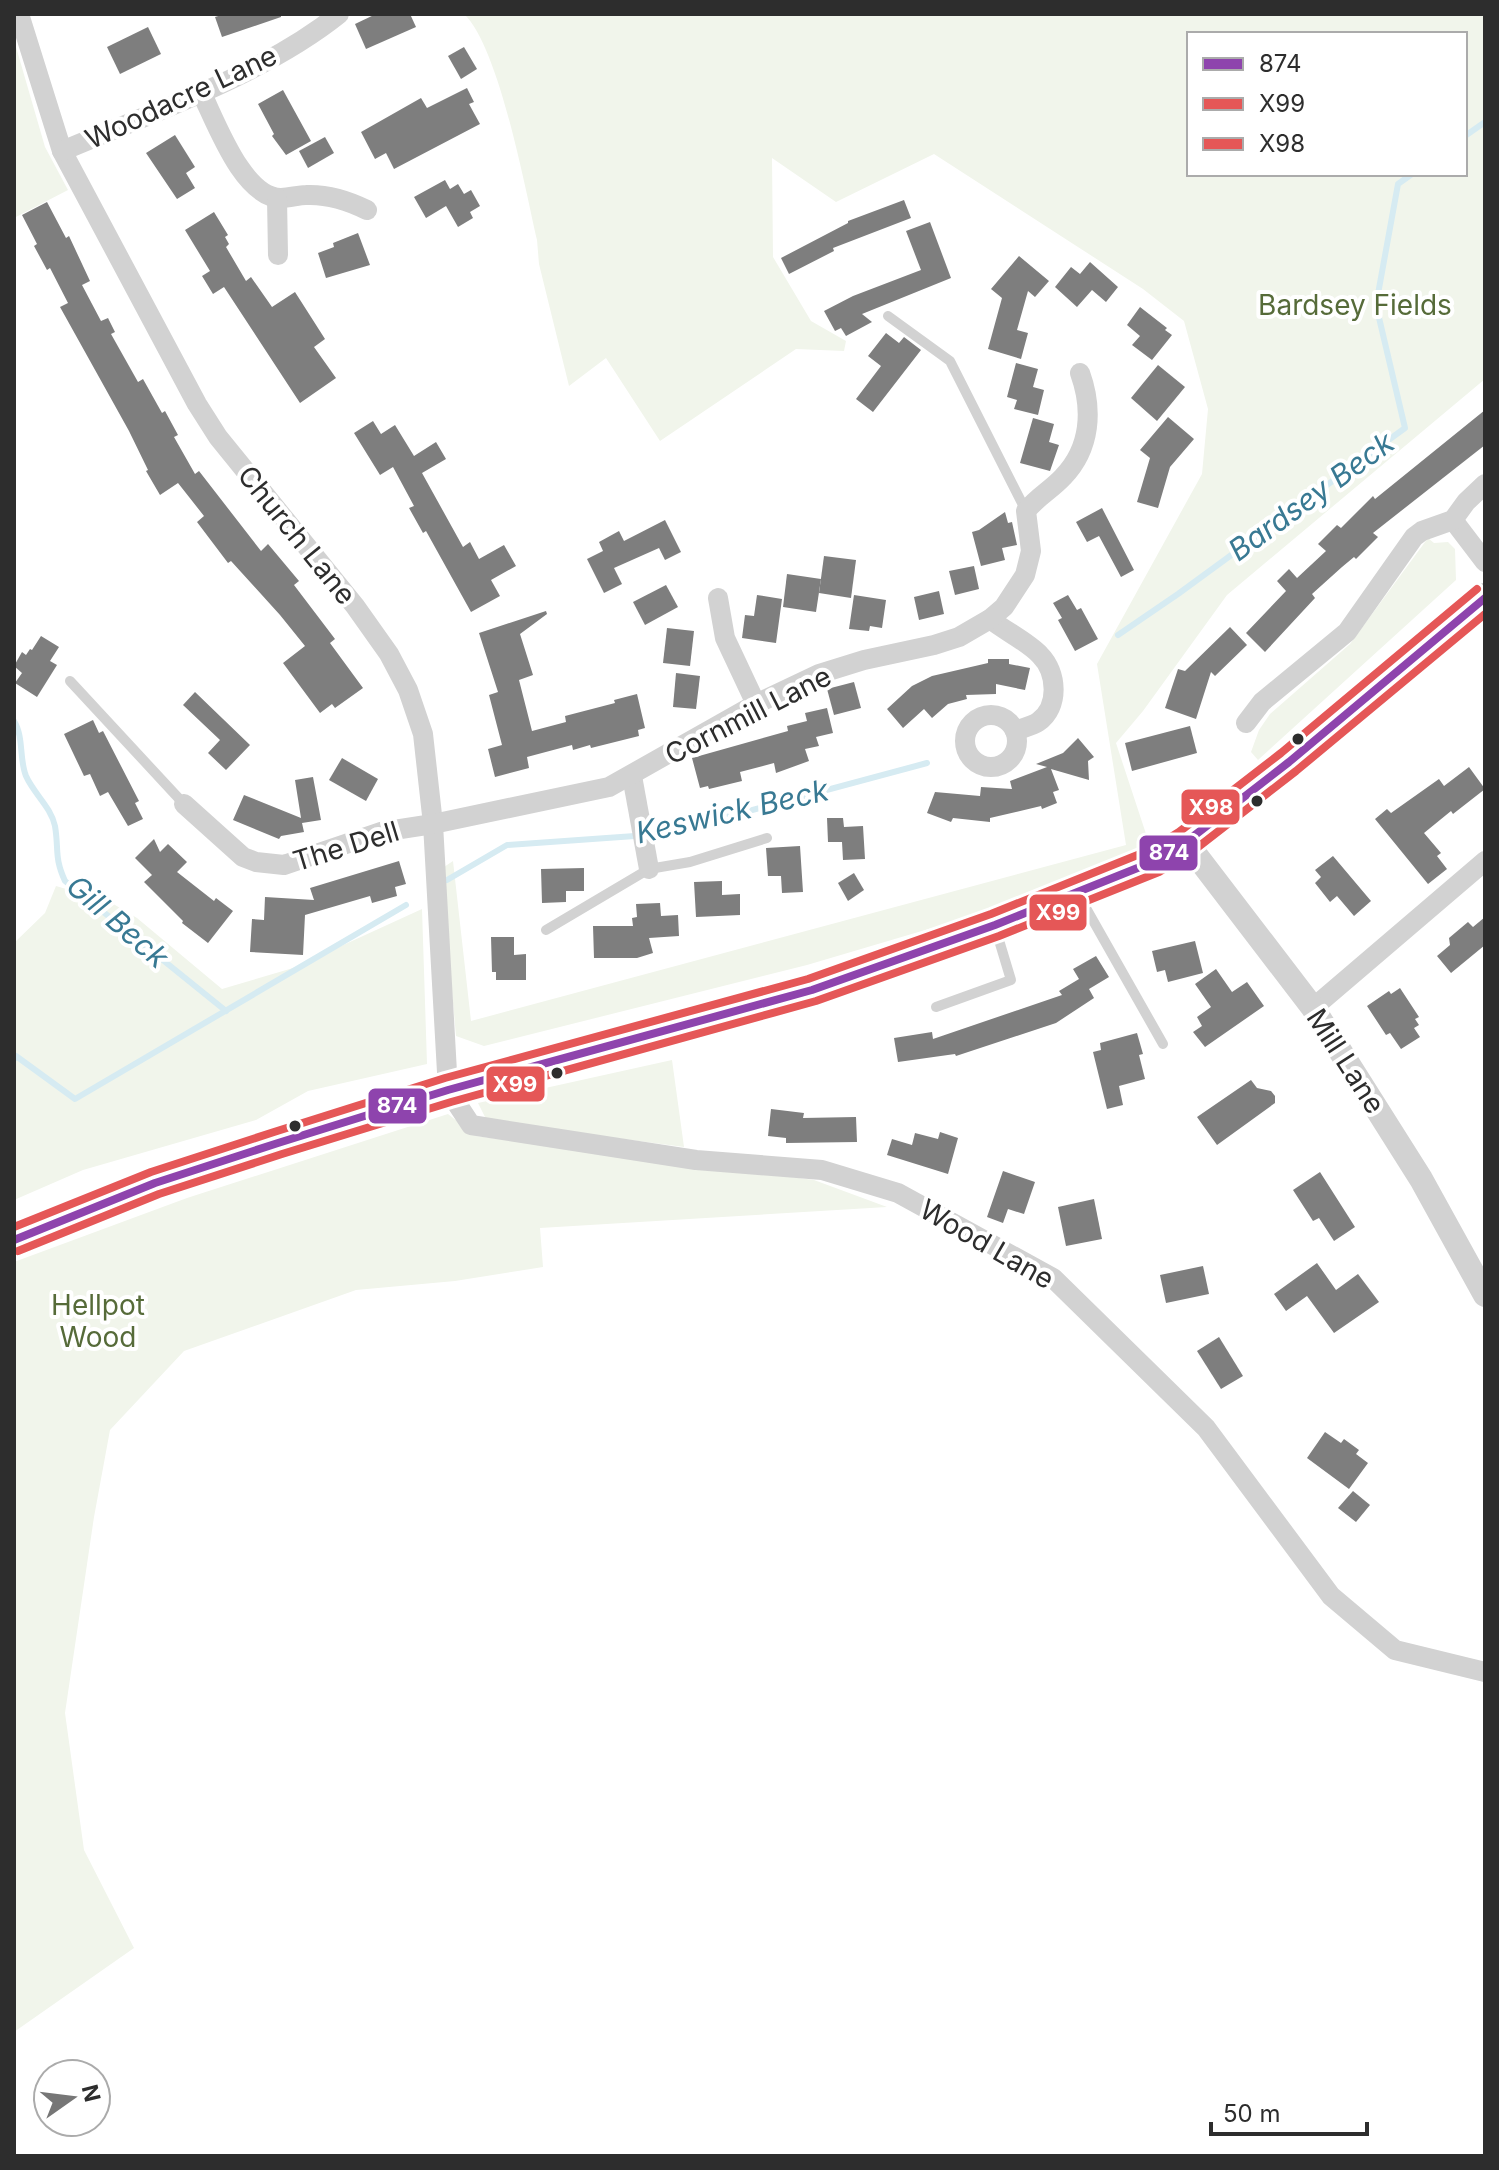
<svg xmlns="http://www.w3.org/2000/svg" width="1499" height="2170" font-family="Inter,sans-serif">
	<style>
		.green { fill: #f1f5eb; fill-rule: evenodd }
		.lines { fill: none; stroke-linecap: round; stroke-linejoin: round }
		.stream { stroke: #d6ebf2; stroke-width: 6 }
		.building { fill: #7e7e7e }
		.service { stroke: #d2d2d2; stroke-width: 10 }
		.minor { stroke: #d2d2d2; stroke-width: 20 }
		.tertiary { stroke: #d2d2d2; stroke-width: 24 }
		.primary { stroke: #c5c5c5; stroke-width: 30 }
		.bus-1-casing { stroke: #fff; stroke-width: 14 }
		.bus-2-casing { stroke: #fff; stroke-width: 14 }
		.bus-3-casing { stroke: #fff; stroke-width: 14 }
		.bus-1 { stroke: #8e44ad; stroke-width: 8 }
		.bus-2 { stroke: #e55757; stroke-width: 8 }
		.bus-3 { stroke: #e55757; stroke-width: 8 }
		.bus-dot { fill: #2d2d2d; stroke: #fff; stroke-width: 3 }
		.labels { text-anchor: middle; dominant-baseline: central; stroke-width: 8; stroke-linejoin: round; paint-order: stroke }
		.street-label { font-size: 28px; fill: #2d2d2d; stroke: #fff }
		.park-label { font-size: 28px; fill: #566b39; stroke: #fff }
		.water-label { font-size: 30px; font-style: italic; fill: #387993; stroke: #fff }
		.line-badge { stroke: #fff; stroke-width: 3 }
		.badge-label { font-size: 22px; text-anchor: middle; font-weight: bold; fill: #fff }
	</style>
	<rect width="100%" height="100%" fill="#fff"/>
	<g class="green">
		<path d="M 464,14 L 1485,14 L 1485,379 L 1227,595 L 1143,711 L 1116,743 L 1151,849 L 986,912 L 807,965 L 484,1046 L 456,1036 L 441,869 L 453,861 L 471,1021 L 1126,845 L 1097,664 L 1202,474 L 1208,409 L 1184,321 L 1143,289 L 934,154 L 836,202 L 772,158 L 773,257 L 811,321 L 846,341 L 844,351 L 796,349 L 660,441 L 606,358 L 569,386 L 539,264 L 537,240 C 525,188 499,47 464,14 ZM 1189,34 L 1465,34 L 1465,174 L 1189,174 Z"/>
		<path d="M 14,40 L 45,147 L 68,190 L 14,218 Z"/>
		<path d="M 1428,538 L 1434,543 L 1448,542 L 1455,549 L 1456,580 L 1258,760 L 1251,752 L 1259,730 L 1270,714 L 1350,644 Z"/>
		<path d="M 56,886 L 110,902 L 137,918 L 222,989 L 293,968 L 422,909 L 427,1064 L 308,1091 L 256,1120 L 83,1170 L 14,1200 L 14,943 L 45,913 Z"/>
		<path d="M 672,1060 L 684,1147 L 487,1121 L 478,1103 Z"/>
		<path d="M 448,1114 L 476,1136 L 814,1180 L 887,1207 L 540,1228 L 543,1267 L 455,1281 L 356,1290 L 184,1351 L 110,1430 L 94,1517 L 65,1713 L 84,1850 L 134,1948 L 14,2032 L 14,1262 L 187,1198 Z"/>
	</g>
	<g class="lines">
		<g class="stream">
			<path d="M 1465,136 L 1485,122"/>
			<path d="M 1118,635 L 1178,594 L 1405,428 L 1376,305 L 1398,184 L 1412,174"/>
			<path d="M 14,721 C 24,737 19,759 26,776 C 34,794 51,807 55,826 C 59,850 54,857 65,881 L 226,1011"/>
			<path d="M 447,880 L 507,845 L 663,834 L 927,763"/>
			<path d="M 14,1059 L 16,1056 L 75,1099 L 406,905"/>
		</g>
	</g>
	<g class="building">
		<path d="M 225,14 L 281,14 L 281,17 L 222,37 L 215,17 Z"/>
		<path d="M 376,14 L 410,14 L 416,27 L 366,49 L 355,24 Z"/>
		<path d="M 148,27 L 161,54 L 120,74 L 107,47 Z"/>
		<path d="M 464,47 L 477,69 L 461,79 L 448,56 Z"/>
		<path d="M 467,88 L 474,102 L 469,104 L 480,124 L 394,169 L 386,153 L 375,159 L 361,132 L 421,98 L 427,108 Z"/>
		<path d="M 283,90 L 311,141 L 286,155 L 272,136 L 274,134 L 258,104 Z"/>
		<path d="M 175,135 L 195,167 L 186,173 L 195,188 L 177,199 L 146,153 Z"/>
		<path d="M 325,137 L 334,153 L 308,168 L 299,151 Z"/>
		<path d="M 445,180 L 450,189 L 458,184 L 464,194 L 471,190 L 480,206 L 470,212 L 473,218 L 458,227 L 446,206 L 426,218 L 414,197 Z"/>
		<path d="M 904,200 L 911,218 L 833,248 L 834,251 L 789,274 L 781,258 L 848,223 L 848,221 Z"/>
		<path d="M 47,202 L 66,238 L 69,236 L 90,281 L 82,285 L 101,321 L 108,318 L 115,332 L 111,334 L 138,382 L 143,379 L 162,413 L 165,411 L 178,435 L 174,437 L 195,474 L 199,471 L 261,551 L 268,544 L 299,581 L 294,585 L 335,639 L 330,643 L 363,688 L 335,708 L 332,704 L 320,713 L 283,663 L 305,646 L 280,615 L 231,561 L 228,563 L 197,522 L 204,516 L 178,483 L 160,495 L 146,471 L 148,470 L 129,431 L 60,307 L 68,303 L 50,268 L 47,270 L 34,246 L 37,244 L 22,215 Z"/>
		<path d="M 214,212 L 228,235 L 225,237 L 229,244 L 226,247 L 246,281 L 251,277 L 272,307 L 295,292 L 325,339 L 314,347 L 336,378 L 300,403 L 224,287 L 213,294 L 202,276 L 210,271 L 185,230 Z"/>
		<path d="M 930,222 L 951,278 L 862,314 L 872,322 L 846,336 L 841,328 L 835,331 L 824,311 L 853,296 L 921,270 L 906,231 Z"/>
		<path d="M 358,233 L 370,265 L 326,278 L 318,253 L 334,247 L 333,243 Z"/>
		<path d="M 1019,256 L 1049,281 L 1035,297 L 1028,291 L 1017,330 L 1028,333 L 1021,359 L 988,349 L 1002,298 L 991,289 Z"/>
		<path d="M 1090,262 L 1118,287 L 1106,302 L 1092,290 L 1077,307 L 1055,287 L 1071,267 L 1080,274 Z"/>
		<path d="M 1140,307 L 1167,328 L 1165,330 L 1172,335 L 1152,360 L 1132,345 L 1140,336 L 1127,325 Z"/>
		<path d="M 886,333 L 899,343 L 904,337 L 921,350 L 873,412 L 856,399 L 881,366 L 868,356 Z"/>
		<path d="M 1016,363 L 1038,369 L 1033,387 L 1044,390 L 1038,415 L 1014,409 L 1017,400 L 1007,397 Z"/>
		<path d="M 1158,365 L 1185,387 L 1157,421 L 1131,398 Z"/>
		<path d="M 1485,410 L 1485,445 L 1373,533 L 1378,537 L 1356,559 L 1354,557 L 1342,567 L 1312,594 L 1315,598 L 1265,652 L 1246,633 L 1286,591 L 1277,581 L 1289,569 L 1297,578 L 1326,551 L 1318,544 L 1337,525 L 1341,528 L 1373,496 L 1375,499 Z"/>
		<path d="M 1168,417 L 1194,439 L 1170,467 L 1158,508 L 1137,502 L 1150,458 L 1140,450 Z"/>
		<path d="M 1033,418 L 1054,424 L 1049,442 L 1059,445 L 1050,471 L 1020,463 Z"/>
		<path d="M 373,421 L 381,434 L 395,425 L 414,456 L 436,442 L 446,459 L 422,473 L 463,547 L 470,542 L 479,559 L 504,545 L 516,566 L 491,580 L 500,596 L 471,612 L 426,531 L 423,533 L 409,508 L 414,506 L 393,467 L 380,475 L 354,433 Z"/>
		<path d="M 1102,508 L 1134,570 L 1121,577 L 1099,536 L 1087,542 L 1076,522 Z"/>
		<path d="M 1005,512 L 1008,523 L 1012,522 L 1017,545 L 1002,548 L 1005,560 L 981,566 L 972,532 L 979,530 Z"/>
		<path d="M 665,520 L 681,552 L 665,560 L 659,548 L 614,568 L 622,584 L 604,593 L 587,559 L 603,551 L 599,542 L 619,531 L 624,541 Z"/>
		<path d="M 824,556 L 856,560 L 851,598 L 819,593 Z"/>
		<path d="M 974,566 L 979,589 L 955,595 L 949,571 Z"/>
		<path d="M 787,574 L 821,579 L 816,612 L 783,607 Z"/>
		<path d="M 666,585 L 678,607 L 645,625 L 633,602 Z"/>
		<path d="M 939,591 L 944,614 L 919,620 L 914,597 Z"/>
		<path d="M 757,595 L 782,599 L 776,643 L 742,638 L 745,615 L 754,616 Z"/>
		<path d="M 854,595 L 886,600 L 882,628 L 870,626 L 869,631 L 849,629 Z"/>
		<path d="M 1068,595 L 1077,610 L 1081,608 L 1098,639 L 1075,651 L 1058,620 L 1062,618 L 1053,603 Z"/>
		<path d="M 546,611 L 547,614 L 520,634 L 533,675 L 519,680 L 532,731 L 566,722 L 565,716 L 615,703 L 614,700 L 637,694 L 645,728 L 638,730 L 639,736 L 591,748 L 590,745 L 573,750 L 572,745 L 527,757 L 529,768 L 495,777 L 488,749 L 502,745 L 489,695 L 498,692 L 479,633 Z"/>
		<path d="M 1230,627 L 1247,645 L 1215,676 L 1211,672 L 1196,719 L 1165,708 L 1178,669 L 1185,671 Z"/>
		<path d="M 667,628 L 694,631 L 690,666 L 663,663 Z"/>
		<path d="M 41,636 L 59,647 L 50,661 L 57,665 L 37,697 L 15,683 L 22,673 L 14,666 L 22,652 L 26,655 L 30,649 L 32,650 Z"/>
		<path d="M 988,659 L 1009,659 L 1009,664 L 1030,668 L 1025,690 L 996,684 L 996,694 L 966,695 L 967,699 L 948,704 L 932,718 L 924,709 L 903,728 L 887,709 L 912,686 L 932,676 L 988,663 Z"/>
		<path d="M 676,673 L 700,676 L 696,709 L 673,707 Z"/>
		<path d="M 854,682 L 861,708 L 834,715 L 827,689 Z"/>
		<path d="M 195,692 L 250,745 L 226,770 L 208,753 L 220,740 L 183,705 Z"/>
		<path d="M 827,708 L 833,733 L 816,737 L 819,746 L 805,749 L 809,761 L 776,773 L 774,763 L 740,772 L 742,781 L 709,789 L 708,786 L 700,788 L 692,758 L 788,731 L 787,726 L 807,721 L 805,713 Z"/>
		<path d="M 93,720 L 99,733 L 103,731 L 139,801 L 135,803 L 143,819 L 128,826 L 108,792 L 100,796 L 90,774 L 84,776 L 64,734 Z"/>
		<path d="M 1190,726 L 1197,753 L 1132,771 L 1125,743 Z"/>
		<path d="M 1078,738 L 1094,757 L 1088,761 L 1089,780 L 1051,769 L 1059,790 L 1053,792 L 1057,803 L 1042,809 L 1041,806 L 990,818 L 990,822 L 953,818 L 951,822 L 927,813 L 935,792 L 980,796 L 981,787 L 1012,789 L 1010,781 L 1047,767 L 1036,764 L 1063,753 Z"/>
		<path d="M 342,758 L 378,779 L 366,801 L 329,780 Z"/>
		<path d="M 1469,767 L 1485,789 L 1453,814 L 1451,811 L 1424,833 L 1441,853 L 1437,856 L 1447,869 L 1428,884 L 1375,819 L 1387,809 L 1391,813 L 1439,779 L 1444,786 Z"/>
		<path d="M 313,777 L 321,820 L 302,823 L 304,832 L 281,836 L 279,839 L 233,820 L 244,795 L 301,818 L 295,780 Z"/>
		<path d="M 827,818 L 843,818 L 844,827 L 863,826 L 865,859 L 843,860 L 842,842 L 828,842 Z"/>
		<path d="M 154,839 L 160,852 L 168,844 L 187,862 L 177,872 L 214,901 L 216,898 L 233,911 L 208,943 L 182,923 L 183,921 L 144,882 L 152,875 L 135,858 Z"/>
		<path d="M 800,846 L 803,892 L 782,893 L 781,876 L 768,876 L 766,848 Z"/>
		<path d="M 1333,856 L 1371,901 L 1354,916 L 1337,896 L 1330,902 L 1315,883 L 1321,877 L 1315,870 Z"/>
		<path d="M 399,861 L 406,884 L 395,887 L 397,896 L 372,903 L 370,896 L 305,915 L 303,955 L 250,952 L 252,919 L 264,920 L 265,897 L 314,900 L 310,888 Z"/>
		<path d="M 584,868 L 584,891 L 566,891 L 566,902 L 542,903 L 541,869 Z"/>
		<path d="M 854,873 L 864,890 L 848,901 L 838,883 Z"/>
		<path d="M 722,881 L 722,895 L 740,894 L 740,915 L 696,917 L 694,882 Z"/>
		<path d="M 660,903 L 661,916 L 678,915 L 679,936 L 649,938 L 653,953 L 637,958 L 594,958 L 593,926 L 633,926 L 632,918 L 637,917 L 636,904 Z"/>
		<path d="M 1485,917 L 1485,945 L 1451,973 L 1437,956 L 1450,945 L 1449,938 L 1468,922 L 1473,927 Z"/>
		<path d="M 491,937 L 514,937 L 514,955 L 526,954 L 526,980 L 496,980 L 496,972 L 492,972 Z"/>
		<path d="M 1195,941 L 1203,973 L 1168,982 L 1165,970 L 1157,972 L 1152,951 Z"/>
		<path d="M 1096,956 L 1109,977 L 1089,989 L 1094,998 L 1056,1023 L 956,1056 L 955,1054 L 898,1062 L 894,1038 L 932,1032 L 933,1039 L 1062,995 L 1059,991 L 1079,979 L 1073,969 Z"/>
		<path d="M 1216,969 L 1232,992 L 1247,982 L 1264,1006 L 1205,1047 L 1193,1032 L 1202,1026 L 1197,1017 L 1211,1007 L 1195,984 Z"/>
		<path d="M 1400,988 L 1419,1017 L 1415,1019 L 1419,1025 L 1414,1028 L 1420,1037 L 1401,1049 L 1390,1033 L 1386,1035 L 1367,1006 L 1389,991 L 1391,994 Z"/>
		<path d="M 1137,1033 L 1143,1054 L 1139,1055 L 1145,1079 L 1119,1086 L 1123,1105 L 1107,1109 L 1093,1052 L 1101,1050 L 1100,1043 Z"/>
		<path d="M 1251,1080 L 1257,1088 L 1271,1091 L 1275,1096 L 1275,1103 L 1217,1145 L 1197,1117 Z"/>
		<path d="M 771,1109 L 804,1113 L 803,1118 L 856,1117 L 857,1142 L 786,1143 L 786,1138 L 768,1136 Z"/>
		<path d="M 940,1132 L 958,1138 L 948,1174 L 887,1155 L 892,1139 L 912,1145 L 915,1133 L 938,1139 Z"/>
		<path d="M 1003,1171 L 1035,1182 L 1024,1214 L 1008,1209 L 1003,1223 L 987,1217 Z"/>
		<path d="M 1320,1172 L 1355,1227 L 1334,1241 L 1319,1218 L 1313,1221 L 1293,1190 Z"/>
		<path d="M 1094,1199 L 1102,1239 L 1066,1246 L 1058,1207 Z"/>
		<path d="M 1317,1263 L 1336,1290 L 1358,1274 L 1379,1302 L 1334,1333 L 1307,1296 L 1286,1311 L 1274,1294 Z"/>
		<path d="M 1203,1266 L 1209,1294 L 1166,1303 L 1160,1275 Z"/>
		<path d="M 1219,1337 L 1243,1376 L 1221,1389 L 1197,1351 Z"/>
		<path d="M 1325,1432 L 1341,1443 L 1344,1439 L 1359,1450 L 1356,1454 L 1368,1463 L 1349,1489 L 1307,1458 Z"/>
		<path d="M 1353,1491 L 1370,1505 L 1356,1522 L 1338,1508 Z"/>
	</g>
	<g class="lines">
		<g class="service">
			<path d="M 888,316 L 950,361 L 1026,511"/>
			<path d="M 70,681 L 184,804"/>
			<path d="M 1078,894 L 1163,1044"/>
			<path d="M 546,930 L 649,869 L 690,862 L 767,838"/>
			<path d="M 936,1007 L 1011,980 L 995,927"/>
		</g>
		<g class="minor">
			<path d="M 19,14 L 62,151 L 197,404 L 218,437 L 355,606 L 389,654 L 408,690 L 423,734 L 433,824 L 448,1090 L 471,1125 L 696,1160 L 822,1170 L 898,1193 L 1053,1278 L 1206,1428 L 1331,1596 L 1395,1650 L 1485,1672"/>
			<path d="M 201,92 C 216,122 243,198 281,198 C 290,198 298,195 306,195 C 328,194 347,200 367,210"/>
			<path d="M 62,151 C 151,113 263,75 339,14"/>
			<path d="M 277,198 L 278,255"/>
			<path d="M 1453,520 L 1485,562"/>
			<path d="M 718,598 L 725,638 L 756,704"/>
			<path d="M 990,619 C 1005,631 1028,642 1040,655 C 1057,672 1060,707 1038,722 C 1032,726 1022,728 1015,731"/>
			<circle cx="991" cy="741" r="26"/>
			<path d="M 1246,723 L 1262,702 L 1347,632 L 1414,537 L 1422,531 L 1453,520 L 1466,502 L 1485,484"/>
			<path d="M 632,776 L 649,869"/>
			<path d="M 184,804 L 243,857 L 256,862 L 284,865 L 381,832 L 433,824 L 609,787 L 756,704 L 819,674 L 864,660 L 934,645 L 959,637 L 990,619 L 1004,607 L 1025,575 L 1031,551 L 1026,511 C 1037,497 1051,490 1063,477 C 1091,448 1093,409 1080,373"/>
			<path d="M 1313,1008 L 1485,861"/>
		</g>
		<path class="tertiary" d="M 1186,842 L 1313,1008 L 1421,1179 L 1485,1295"/>
		<path class="primary" d="M 14,1240 L 155,1183 L 278,1143 L 448,1090 L 812,990 L 995,925 L 1155,861 L 1186,842 L 1289,762 L 1485,598"/>
		<defs>
			<path id="bus-1" d="M 14,1240 L 155,1183 L 278,1143 L 448,1090 L 812,990 L 995,925 L 1155,861 L 1186,842 L 1289,762 L 1485,598"/>
			<path id="bus-2" d="M 18,1251 L 159,1194 L 282,1154 L 451,1102 L 816,1001 L 999,936 L 1159,872 L 1193,851 L 1296,771 L 1485,614"/>
			<path id="bus-3" d="M 14,1227 L 151,1172 L 274,1132 L 445,1078 L 808,979 L 991,914 L 1150,850 L 1179,832 L 1281,753 L 1477,589"/>
		</defs>
		<use href="#bus-1" class="bus-1-casing"/>
		<use href="#bus-2" class="bus-2-casing"/>
		<use href="#bus-3" class="bus-3-casing"/>
		<use href="#bus-1" class="bus-1"/>
		<use href="#bus-2" class="bus-2"/>
		<use href="#bus-3" class="bus-3"/>
	</g>
	<g class="bus-dot">
		<circle cx="1298" cy="739" r="7"/>
		<circle cx="1257" cy="801" r="7"/>
		<circle cx="557" cy="1073" r="7"/>
		<circle cx="295" cy="1126" r="7"/>
	</g>
	<g class="labels">
		<g class="street-label">
			<text transform="translate(181 97) rotate(-25)">Woodacre Lane</text>
			<text transform="translate(297 535) rotate(51)">Church Lane</text>
			<text transform="translate(748 715) rotate(-27)">Cornmill Lane</text>
			<text transform="translate(346 846) rotate(-17)">The Dell</text>
			<text transform="translate(1346 1061) rotate(57)">Mill Lane</text>
			<text transform="translate(987 1244) rotate(30)">Wood Lane</text>
		</g>
		<g class="park-label">
			<text x="1355" y="305">Bardsey Fields</text>
			<text x="98" y="1305">Hellpot<tspan x="98" dy="32">Wood</tspan></text>
		</g>
		<g class="water-label">
			<text transform="translate(1311 496) rotate(-36)">Bardsey Beck</text>
			<text transform="translate(732 811) rotate(-13)">Keswick Beck</text>
			<text transform="translate(118 921) rotate(41)">Gill Beck</text>
		</g>
	</g>
	<g class="line-badge">
		<rect x="1180" y="788" width="61" height="38" rx="8" fill="#e55757"/>
		<rect x="1138" y="834" width="61" height="38" rx="8" fill="#8e44ad"/>
		<rect x="1028" y="893" width="60" height="39" rx="8" fill="#e55757"/>
		<rect x="485" y="1065" width="61" height="38" rx="8" fill="#e55757"/>
		<rect x="367" y="1087" width="61" height="38" rx="8" fill="#8e44ad"/>
	</g>
	<g class="badge-label">
		<text x="1211" y="815">X98</text>
		<text x="1169" y="860">874</text>
		<text x="1058" y="920">X99</text>
		<text x="515" y="1092">X99</text>
		<text x="397" y="1113">874</text>
	</g>
	<rect width="1499" height="2170" fill="none" stroke="#2d2d2d" stroke-width="32"/>
	<rect x="1187" y="32" width="280" height="144" fill="#ffffff" stroke="#ababab" stroke-width="2"/>
	<rect x="1203" y="58" width="40" height="12" fill="#8e44ad" stroke="#ababab" stroke-width="2"/>
	<text x="1259" y="72" font-size="24" fill="#2d2d2d">874</text>
	<rect x="1203" y="98" width="40" height="12" fill="#e55757" stroke="#ababab" stroke-width="2"/>
	<text x="1259" y="112" font-size="24" fill="#2d2d2d">X99</text>
	<rect x="1203" y="138" width="40" height="12" fill="#e55757" stroke="#ababab" stroke-width="2"/>
	<text x="1259" y="152" font-size="24" fill="#2d2d2d">X98</text>
	<g transform="translate(72 2098) rotate(76)"><circle r="38" fill="#ffffff" stroke="#ababab" stroke-width="2"/>
	<path d="M0-6L14 30L0 20L-14 30Z" fill="#767676"/>
	<text y="-12" font-size="22" font-weight="bold" text-anchor="middle" fill="#2d2d2d">N</text>
	</g>
	<path d="M1211 2122v12h156v-12" fill="none" stroke="#2d2d2d" stroke-width="4"/>
	<text x="1223" y="2122" font-size="24" fill="#2d2d2d" stroke="#ffffff" stroke-width="6" paint-order="stroke">50 m</text>
</svg>
